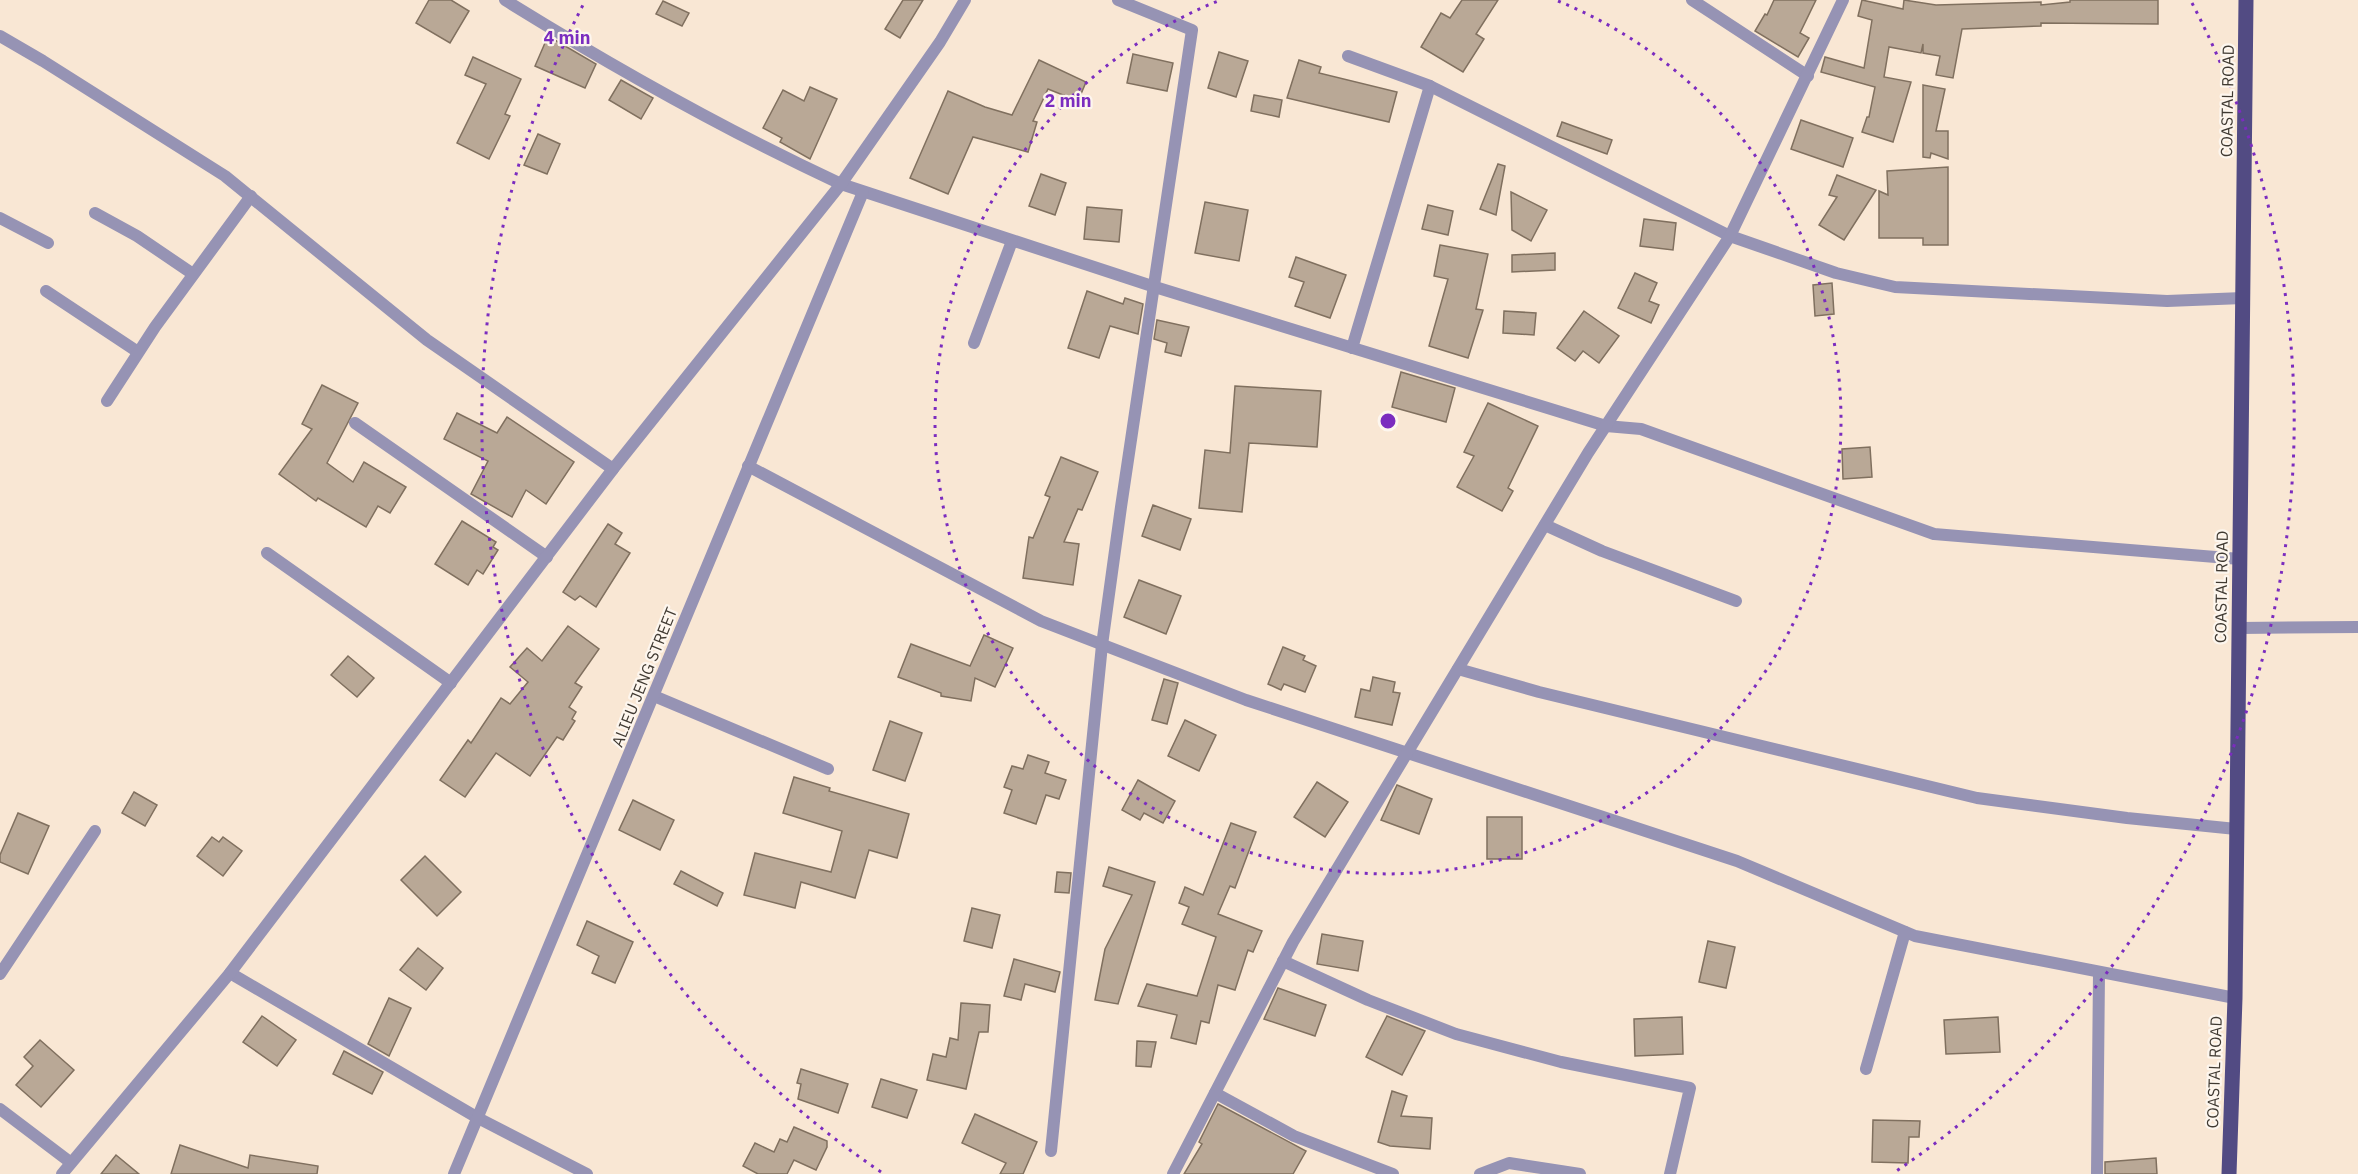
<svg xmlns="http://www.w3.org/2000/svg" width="2358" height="1174" font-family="'IBM Plex Sans',sans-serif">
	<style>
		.building { fill: #b9a896; stroke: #80705f; stroke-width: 1.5 }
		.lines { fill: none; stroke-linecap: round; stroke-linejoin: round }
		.minor { stroke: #9693b4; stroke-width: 12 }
		.tertiary { stroke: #9693b4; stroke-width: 12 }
		.primary { stroke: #524b83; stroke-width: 15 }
		.ring { fill: none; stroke: #7b2cbf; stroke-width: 3; stroke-dasharray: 3 6 }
		.labels { text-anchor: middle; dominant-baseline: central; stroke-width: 4.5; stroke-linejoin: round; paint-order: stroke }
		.street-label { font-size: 16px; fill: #403a32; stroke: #fdf6ee }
		.centre { fill: #7b2cbf; stroke: #fdf6ee; stroke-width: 3 }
		.ring-label { font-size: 18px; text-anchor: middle; font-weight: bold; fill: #7b2cbf; stroke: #fdf6ee; stroke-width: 4.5; stroke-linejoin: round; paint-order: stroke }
	</style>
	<rect width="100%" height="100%" fill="#f9e7d4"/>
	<g class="building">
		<path d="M 429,0 L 451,0 L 469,11 L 450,43 L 416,23 Z"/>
		<path d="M 903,0 L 923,0 L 900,38 L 885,29 Z"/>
		<path d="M 1462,0 L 1498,0 L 1476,34 L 1484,39 L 1463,72 L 1421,47 L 1441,13 L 1450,18 Z"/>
		<path d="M 1774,0 L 1816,0 L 1800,33 L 1809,38 L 1798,57 L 1755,31 L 1765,14 L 1767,15 Z"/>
		<path d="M 1862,0 L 1903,9 L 1904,0 L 1936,5 L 2041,2 L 2041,5 L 2070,2 L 2070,0 L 2158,0 L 2158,24 L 2041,23 L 2041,26 L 1962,29 L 1953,78 L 1936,75 L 1940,56 L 1923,53 L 1923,44 L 1921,53 L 1889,47 L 1884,77 L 1911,82 L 1893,142 L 1862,132 L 1867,117 L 1869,117 L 1875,87 L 1821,72 L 1825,57 L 1864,68 L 1872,20 L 1858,16 Z"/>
		<path d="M 663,1 L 689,13 L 682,26 L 656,14 Z"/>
		<path d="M 548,36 L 596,64 L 585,88 L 535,66 Z"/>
		<path d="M 1219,52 L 1248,61 L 1236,97 L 1208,88 Z"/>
		<path d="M 1133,54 L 1173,63 L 1167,91 L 1127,83 Z"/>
		<path d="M 473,57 L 521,79 L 505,114 L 510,116 L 489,159 L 457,143 L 486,84 L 465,75 Z"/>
		<path d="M 1039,60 L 1086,82 L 1078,101 L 1048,89 L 1033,121 L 1037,122 L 1028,152 L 973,137 L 948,194 L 910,178 L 948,91 L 985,107 L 1012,115 Z"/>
		<path d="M 1299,60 L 1321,67 L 1319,73 L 1397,92 L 1389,122 L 1287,98 Z"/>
		<path d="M 621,80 L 653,98 L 641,119 L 609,100 Z"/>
		<path d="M 1923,85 L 1945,89 L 1936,131 L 1948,131 L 1948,159 L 1931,153 L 1930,158 L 1923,157 Z"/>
		<path d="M 810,87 L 837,99 L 810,159 L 780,142 L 782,138 L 763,128 L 783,90 L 804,101 Z"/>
		<path d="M 1254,95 L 1282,100 L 1279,117 L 1251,111 Z"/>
		<path d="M 1801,120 L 1853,138 L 1843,167 L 1791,149 Z"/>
		<path d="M 1562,122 L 1612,140 L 1607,154 L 1557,136 Z"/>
		<path d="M 538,134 L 560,144 L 547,174 L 524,165 Z"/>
		<path d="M 1498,164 L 1505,166 L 1496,215 L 1480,209 Z"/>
		<path d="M 1948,167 L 1948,245 L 1923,245 L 1923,238 L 1879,238 L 1879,191 L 1888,195 L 1887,171 Z"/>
		<path d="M 1041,174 L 1066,183 L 1055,215 L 1029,206 Z"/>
		<path d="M 1837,175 L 1876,190 L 1844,240 L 1819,225 L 1837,197 L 1829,195 Z"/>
		<path d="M 1511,192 L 1547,210 L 1531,241 L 1512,230 Z"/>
		<path d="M 1205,202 L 1248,210 L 1239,261 L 1195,253 Z"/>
		<path d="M 1428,205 L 1453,211 L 1448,235 L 1422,229 Z"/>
		<path d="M 1087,207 L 1122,210 L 1119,242 L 1084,239 Z"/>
		<path d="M 1644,219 L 1676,223 L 1673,250 L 1640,246 Z"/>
		<path d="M 1440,245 L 1488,254 L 1476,309 L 1483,310 L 1468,358 L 1429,346 L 1448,279 L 1434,276 Z"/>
		<path d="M 1555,253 L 1555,270 L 1512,272 L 1512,255 Z"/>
		<path d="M 1296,257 L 1346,275 L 1330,318 L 1295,306 L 1304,282 L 1289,277 Z"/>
		<path d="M 1635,273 L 1657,283 L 1649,301 L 1659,305 L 1651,323 L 1618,308 Z"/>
		<path d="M 1832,283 L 1834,314 L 1815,316 L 1813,285 Z"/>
		<path d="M 1087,291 L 1123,304 L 1125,298 L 1143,304 L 1138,334 L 1110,326 L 1099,358 L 1068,348 Z"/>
		<path d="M 1504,311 L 1536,313 L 1534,335 L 1503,333 Z"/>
		<path d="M 1584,311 L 1619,336 L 1599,363 L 1583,351 L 1575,361 L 1557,348 Z"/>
		<path d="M 1157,320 L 1189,327 L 1181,356 L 1165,352 L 1167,343 L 1154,339 Z"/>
		<path d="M 1401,372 L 1455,388 L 1446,422 L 1392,407 Z"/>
		<path d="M 322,385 L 358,403 L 327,463 L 353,482 L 364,462 L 406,487 L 390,513 L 378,506 L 366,527 L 318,498 L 316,501 L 279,474 L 312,429 L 302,424 Z"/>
		<path d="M 1235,386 L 1321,391 L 1317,447 L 1249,443 L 1242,512 L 1199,508 L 1205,450 L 1230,453 Z"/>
		<path d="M 1488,403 L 1538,426 L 1508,488 L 1513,491 L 1502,511 L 1457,487 L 1474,456 L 1464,452 Z"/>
		<path d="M 457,413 L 497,433 L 507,417 L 574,462 L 546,504 L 526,490 L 512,517 L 471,494 L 488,461 L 444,439 Z"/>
		<path d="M 1870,447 L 1872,477 L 1843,479 L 1842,449 Z"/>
		<path d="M 1061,457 L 1098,472 L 1082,510 L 1078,509 L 1064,542 L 1079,544 L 1073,585 L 1023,578 L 1029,537 L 1033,538 L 1050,497 L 1045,495 Z"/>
		<path d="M 1153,505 L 1191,519 L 1180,550 L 1142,536 Z"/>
		<path d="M 462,521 L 496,542 L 493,547 L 498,550 L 483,574 L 477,570 L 468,585 L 435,564 Z"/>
		<path d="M 608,524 L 622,533 L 615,544 L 630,553 L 596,607 L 580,596 L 575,600 L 563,592 Z"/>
		<path d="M 1139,580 L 1181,596 L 1166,634 L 1124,617 Z"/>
		<path d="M 568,626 L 599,649 L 575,683 L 582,687 L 569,707 L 576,712 L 572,719 L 575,721 L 563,740 L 557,737 L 530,776 L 496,753 L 465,797 L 440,780 L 468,740 L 471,743 L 501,698 L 510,704 L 528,682 L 510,667 L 527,648 L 542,661 Z"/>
		<path d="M 984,635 L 1013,648 L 995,687 L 975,678 L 971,701 L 941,696 L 941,693 L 898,677 L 911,644 L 970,666 Z"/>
		<path d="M 1283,647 L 1305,656 L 1303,660 L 1316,666 L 1305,692 L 1284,684 L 1281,690 L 1268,684 Z"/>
		<path d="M 348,656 L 374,678 L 357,697 L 331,675 Z"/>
		<path d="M 1373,677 L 1395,682 L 1393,692 L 1400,693 L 1392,725 L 1355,717 L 1361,689 L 1370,691 Z"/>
		<path d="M 1164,679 L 1178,683 L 1167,724 L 1152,720 Z"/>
		<path d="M 1185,720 L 1216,735 L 1199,771 L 1168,756 Z"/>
		<path d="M 890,721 L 922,733 L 905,781 L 873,770 Z"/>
		<path d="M 1028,755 L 1049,762 L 1045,773 L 1066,780 L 1059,799 L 1046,795 L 1036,824 L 1004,813 L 1012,790 L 1004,787 L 1012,766 L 1023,769 Z"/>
		<path d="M 794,777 L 830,788 L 829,791 L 909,814 L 897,858 L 869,850 L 855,898 L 801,882 L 795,908 L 744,895 L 755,853 L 831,872 L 842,831 L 783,813 Z"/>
		<path d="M 1138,780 L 1175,801 L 1163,823 L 1144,813 L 1140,820 L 1122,810 Z"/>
		<path d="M 1317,782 L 1348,802 L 1325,837 L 1294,817 Z"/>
		<path d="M 1397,785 L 1432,799 L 1419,834 L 1381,820 Z"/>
		<path d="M 134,792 L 157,805 L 145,826 L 122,813 Z"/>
		<path d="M 633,800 L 674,820 L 660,850 L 619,830 Z"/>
		<path d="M 18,813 L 49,826 L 28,874 L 0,862 L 0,855 Z"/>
		<rect x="1487" y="817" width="35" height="42"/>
		<path d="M 1231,823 L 1256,832 L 1235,888 L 1230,886 L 1218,914 L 1262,931 L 1253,952 L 1248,950 L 1235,990 L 1218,985 L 1209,1023 L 1201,1021 L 1196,1044 L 1171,1038 L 1177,1015 L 1138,1006 L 1147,984 L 1197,996 L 1216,937 L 1182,924 L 1189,907 L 1179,903 L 1185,887 L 1203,895 Z"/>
		<path d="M 212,837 L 219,842 L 223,837 L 242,851 L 223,876 L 197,856 Z"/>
		<path d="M 425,856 L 461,892 L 437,916 L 401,880 Z"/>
		<path d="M 1109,867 L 1155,882 L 1118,1004 L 1095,1000 L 1105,949 L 1132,895 L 1103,886 Z"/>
		<path d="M 681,871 L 723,893 L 717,906 L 674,884 Z"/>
		<path d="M 1057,872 L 1071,873 L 1069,893 L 1055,892 Z"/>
		<path d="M 972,908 L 1000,915 L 992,948 L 964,941 Z"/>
		<path d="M 587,921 L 633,942 L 615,983 L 592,973 L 599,956 L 577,945 Z"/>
		<path d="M 1322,934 L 1363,941 L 1358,971 L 1317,964 Z"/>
		<path d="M 1708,941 L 1735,947 L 1726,988 L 1699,982 Z"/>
		<path d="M 418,948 L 443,968 L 426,990 L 400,970 Z"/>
		<path d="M 1014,959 L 1060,972 L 1055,992 L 1025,984 L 1021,1000 L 1004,996 Z"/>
		<path d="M 1278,988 L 1326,1005 L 1315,1036 L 1264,1019 Z"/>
		<path d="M 389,998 L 411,1008 L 389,1056 L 368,1044 Z"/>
		<path d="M 961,1003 L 990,1005 L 988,1032 L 979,1032 L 966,1089 L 927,1080 L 933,1054 L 946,1057 L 950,1038 L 958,1040 Z"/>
		<path d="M 262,1016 L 296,1040 L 277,1066 L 243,1042 Z"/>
		<path d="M 1387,1016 L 1425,1031 L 1402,1075 L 1366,1057 Z"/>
		<path d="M 1682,1017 L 1683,1054 L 1635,1056 L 1634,1019 Z"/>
		<path d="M 1998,1017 L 2000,1052 L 1946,1054 L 1944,1020 Z"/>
		<path d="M 40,1040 L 74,1070 L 41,1107 L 16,1085 L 33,1066 L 24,1057 Z"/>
		<path d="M 1137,1041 L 1156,1042 L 1151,1067 L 1136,1066 Z"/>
		<path d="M 344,1051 L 383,1072 L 372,1094 L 333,1074 Z"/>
		<path d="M 801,1069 L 848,1084 L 838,1113 L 798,1099 L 801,1084 L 797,1083 Z"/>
		<path d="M 881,1079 L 917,1090 L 907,1118 L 872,1107 Z"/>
		<path d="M 1392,1091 L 1407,1096 L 1401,1116 L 1432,1118 L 1430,1149 L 1390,1146 L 1378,1142 Z"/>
		<path d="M 1218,1104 L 1306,1151 L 1293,1174 L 1184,1174 L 1202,1144 L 1199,1142 Z"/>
		<path d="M 975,1114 L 1037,1142 L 1023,1174 L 1000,1174 L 1006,1163 L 962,1143 Z"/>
		<path d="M 1873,1120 L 1920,1121 L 1919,1137 L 1909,1137 L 1908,1163 L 1872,1162 Z"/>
		<path d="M 794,1127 L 827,1141 L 827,1147 L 816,1170 L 794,1160 L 787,1174 L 758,1174 L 743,1166 L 755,1143 L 774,1152 L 780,1139 L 787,1142 Z"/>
		<path d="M 180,1145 L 248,1168 L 250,1155 L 318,1166 L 317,1174 L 171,1174 Z"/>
		<path d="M 116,1155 L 139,1174 L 101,1174 Z"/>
		<path d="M 2156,1158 L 2157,1174 L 2105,1174 L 2105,1162 Z"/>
	</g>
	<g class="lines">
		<g class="minor">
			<path d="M 505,0 C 613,67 725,130 841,184 L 1155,287 L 1606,426 L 1641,429 L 1934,534 L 2240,559"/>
			<path d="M 1692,0 L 1808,76"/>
			<path d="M 0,36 L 43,61 L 225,176 L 427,340 L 613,469"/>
			<path d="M 1348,56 L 1430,86 L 1730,236 L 1836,273 L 1895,287 L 2167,301 L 2243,298"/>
			<path d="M 95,213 L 137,236 L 193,274"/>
			<path d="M 0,218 L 48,243"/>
			<path d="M 46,291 L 138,352"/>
			<path d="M 974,343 L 1012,241"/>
			<path d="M 1352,348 L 1430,86"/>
			<path d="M 107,401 L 155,327 L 251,196"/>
			<path d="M 355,423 L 547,557"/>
			<path d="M 748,466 L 1041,621 L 1246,700 L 1737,861 L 1915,936 L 2235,998"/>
			<path d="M 1545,525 L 1602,551 L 1736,601"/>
			<path d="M 267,553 L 451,683"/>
			<path d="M 2239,628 L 2358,627"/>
			<path d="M 1458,669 L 1539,692 L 1977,798 L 2127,818 L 2236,829"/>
			<path d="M 654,696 L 828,769"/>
			<path d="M 1283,961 L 1368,1000 L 1456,1034 L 1561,1062 L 1690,1088 L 1670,1174"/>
			<path d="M 230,973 L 478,1118 L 587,1174"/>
			<path d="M 0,974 L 95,831"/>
			<path d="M 1866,1069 L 1905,932"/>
			<path d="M 1215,1093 L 1294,1136 L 1393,1174"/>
			<path d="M 0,1109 L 70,1162"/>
			<path d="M 1051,1151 L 1102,645 L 1121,507 L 1192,30 L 1118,0"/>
			<path d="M 454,1174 L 863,192"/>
			<path d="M 1173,1174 L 1293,942 L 1588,453 L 1730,236 L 1843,0"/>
			<path d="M 1480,1174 L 1509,1163 L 1580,1174"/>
			<path d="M 2097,1174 L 2099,973"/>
		</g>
		<path class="tertiary" d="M 62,1174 L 230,973 L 613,469 L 841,184 L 940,42 L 965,0"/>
		<path class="primary" d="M 2229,1174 L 2235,998 L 2246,0"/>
	</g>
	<g class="ring">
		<path d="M1558 1A453 453 0 1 1 1218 1"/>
		<path d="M881 1172A906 906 0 0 1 584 3M2192 3A906 906 0 0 1 1895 1172"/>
	</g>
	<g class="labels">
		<g class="street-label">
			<text transform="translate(2227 101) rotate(-89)">COASTAL ROAD</text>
			<text transform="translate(2221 587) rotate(-89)">COASTAL ROAD</text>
			<text transform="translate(644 677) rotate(-68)">ALIEU JENG STREET</text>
			<text transform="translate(2214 1072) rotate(-88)">COASTAL ROAD</text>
		</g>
	</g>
	<circle cx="1388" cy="421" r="9" class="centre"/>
	<g class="ring-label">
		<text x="567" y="44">4 min</text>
		<text x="1068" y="107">2 min</text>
	</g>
</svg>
